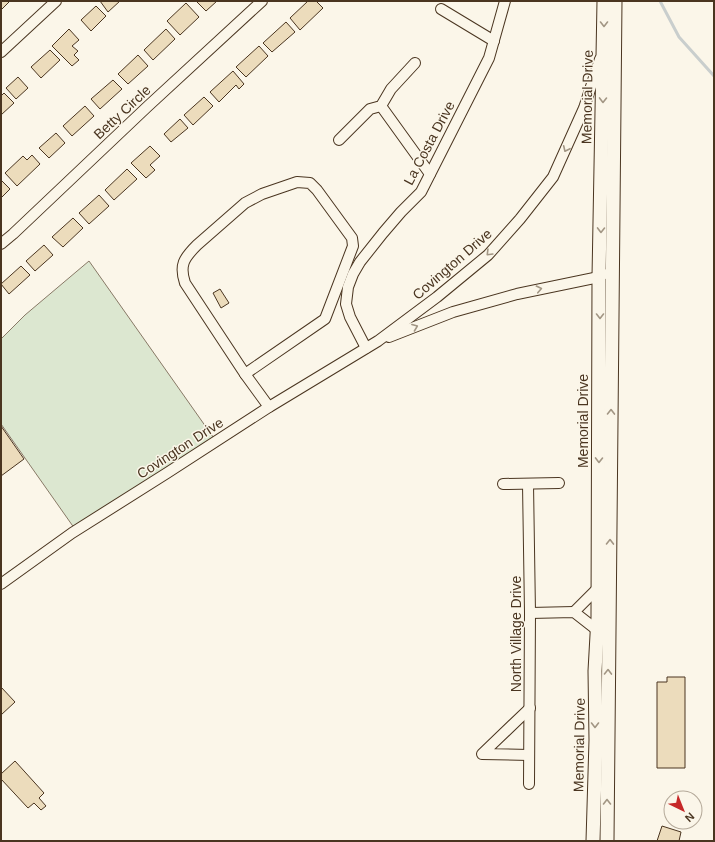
<svg xmlns="http://www.w3.org/2000/svg" width="715" height="842" font-family="Helvetica,sans-serif">
	<style>
		.green { fill: #dce7d0; stroke: #887966 }
		.lines { fill: none; stroke-linecap: round; stroke-linejoin: round }
		.stream { stroke: #c9cecd; stroke-width: 3 }
		.building { fill: #ecdcbc; stroke: #4a3520 }
		.minor-casing { stroke: #4a3520; stroke-width: 12 }
		.major-casing { stroke: #4a3520; stroke-width: 15 }
		.minor { stroke: #fbf6e9; stroke-width: 10 }
		.major { stroke: #fbf6e9; stroke-width: 13 }
		.oneway { stroke: #a29684 }
		.labels { text-anchor: middle; dominant-baseline: central; stroke-width: 3; stroke-linejoin: round; paint-order: stroke }
		.street-label { font-size: 14px; fill: #4a3520; stroke: #fbf6e9 }
	</style>
	<rect width="100%" height="100%" fill="#fbf6e9"/>
	<path class="green" d="M 89,261 L 218,444 L 77,532 L 1,424 L 1,339 L 25,315 Z"/>
	<g class="lines">
		<path class="stream" d="M 660,1 L 679,37 L 714,76"/>
	</g>
	<g class="building">
		<path d="M 1,1 L 10,1 L 1,10 Z"/>
		<path d="M 100,1 L 120,1 L 108,12 Z"/>
		<path d="M 196,1 L 217,1 L 206,11 Z"/>
		<path d="M 308,1 L 316,1 L 323,8 L 300,30 L 290,18 Z"/>
		<path d="M 186,3 L 199,17 L 180,35 L 167,21 Z"/>
		<path d="M 96,6 L 106,16 L 91,31 L 81,20 Z"/>
		<path d="M 286,22 L 295,32 L 272,52 L 263,43 Z"/>
		<path d="M 69,29 L 79,40 L 72,46 L 78,51 L 74,55 L 79,60 L 72,66 L 52,46 Z"/>
		<path d="M 166,29 L 175,39 L 153,60 L 144,50 Z"/>
		<path d="M 259,46 L 268,56 L 246,77 L 236,67 Z"/>
		<path d="M 50,50 L 60,60 L 41,78 L 31,67 Z"/>
		<path d="M 138,55 L 148,66 L 128,84 L 118,74 Z"/>
		<path d="M 233,71 L 244,84 L 239,89 L 236,85 L 219,102 L 210,92 Z"/>
		<path d="M 18,77 L 28,88 L 16,99 L 6,88 Z"/>
		<path d="M 113,80 L 122,89 L 100,109 L 91,99 Z"/>
		<path d="M 4,93 L 14,103 L 1,115 L 1,96 Z"/>
		<path d="M 204,97 L 213,106 L 193,125 L 184,115 Z"/>
		<path d="M 85,106 L 94,116 L 72,136 L 63,126 Z"/>
		<path d="M 180,119 L 188,128 L 171,142 L 164,134 Z"/>
		<path d="M 56,133 L 65,143 L 49,158 L 39,148 Z"/>
		<path d="M 150,146 L 160,156 L 150,165 L 155,170 L 146,178 L 131,163 Z"/>
		<path d="M 32,155 L 40,164 L 17,186 L 5,173 L 23,156 L 27,160 Z"/>
		<path d="M 127,169 L 137,179 L 114,200 L 105,190 Z"/>
		<path d="M 1,180 L 10,189 L 1,198 Z"/>
		<path d="M 99,195 L 109,206 L 89,224 L 79,213 Z"/>
		<path d="M 73,218 L 83,228 L 63,247 L 52,237 Z"/>
		<path d="M 44,245 L 53,255 L 35,271 L 26,261 Z"/>
		<path d="M 21,266 L 30,275 L 9,294 L 1,284 Z"/>
		<path d="M 220,289 L 229,303 L 221,308 L 213,293 Z"/>
		<path d="M 1,426 L 24,459 L 1,476 Z"/>
		<path d="M 667,677 L 685,677 L 685,768 L 657,768 L 657,682 L 667,682 Z"/>
		<path d="M 1,687 L 15,702 L 1,715 Z"/>
		<path d="M 15,761 L 44,793 L 39,798 L 46,806 L 41,810 L 34,803 L 28,808 L 1,779 L 1,774 Z"/>
		<path d="M 662,826 L 681,832 L 679,841 L 657,841 Z"/>
	</g>
	<g class="lines">
		<defs>
			<g id="minor">
				<path d="M 441,9 L 494,41"/>
				<path d="M 1,52 L 56,1"/>
				<path d="M 381,106 L 430,174"/>
				<path d="M 339,140 L 370,109 L 381,106 L 391,89 L 415,63"/>
				<path d="M 297,182 L 310,183 L 317,190 L 352,238 L 353,246 L 325,319 L 245,374 L 185,283 C 179,265 184,258 197,245 L 245,203 L 262,194 Z"/>
				<path d="M 1,244 L 13,234 L 147,107 L 262,1"/>
				<path d="M 389,337 L 453,312 L 517,294 L 599,277 L 604,274"/>
				<path d="M 366,348 L 350,317 L 346,304 L 348,287 L 353,274 L 360,262 L 383,233 L 401,212 L 421,192 L 489,58 L 505,1"/>
				<path d="M 245,374 L 269,407"/>
				<path d="M 503,484 L 559,483"/>
				<path d="M 528,484 L 530,613 L 529,784"/>
				<path d="M 1,584 L 72,533 L 167,473 L 269,407 L 378,341 L 437,297 L 488,255 L 520,219 L 553,177 L 584,108 L 600,59"/>
				<path d="M 574,612 L 598,588"/>
				<path d="M 530,613 L 574,612 L 597,630"/>
				<path d="M 529,755 L 482,754 L 530,708"/>
			</g>
			<g id="major">
				<path d="M 593,841 L 596,740 L 595,671 L 598,617 L 599,277 L 604,1"/>
				<path d="M 607,841 L 615,1"/>
			</g>
		</defs>
		<use href="#minor" class="minor-casing"/>
		<use href="#major" class="major-casing"/>
		<use href="#minor" class="minor"/>
		<use href="#major" class="major"/>
	</g>
	<defs><path id="oneway-chevron" d="M-2-3.5L2.5 0L-2 3.5" fill="none" stroke-width="1.6" stroke-linecap="round" stroke-linejoin="round"/></defs>
	<g class="oneway">
		<use href="#oneway-chevron" transform="translate(604 24) rotate(90)"/>
		<use href="#oneway-chevron" transform="translate(603 100) rotate(91)"/>
		<use href="#oneway-chevron" transform="translate(566 149) rotate(115)"/>
		<use href="#oneway-chevron" transform="translate(601 230) rotate(91)"/>
		<use href="#oneway-chevron" transform="translate(489 253) rotate(135)"/>
		<use href="#oneway-chevron" transform="translate(539 289) rotate(-12)"/>
		<use href="#oneway-chevron" transform="translate(600 316) rotate(90)"/>
		<use href="#oneway-chevron" transform="translate(415 327) rotate(-21)"/>
		<use href="#oneway-chevron" transform="translate(611 412) rotate(-89)"/>
		<use href="#oneway-chevron" transform="translate(599 460) rotate(91)"/>
		<use href="#oneway-chevron" transform="translate(610 542) rotate(-89)"/>
		<use href="#oneway-chevron" transform="translate(608 672) rotate(-89)"/>
		<use href="#oneway-chevron" transform="translate(595 725) rotate(90)"/>
		<use href="#oneway-chevron" transform="translate(607 802) rotate(-90)"/>
	</g>
	<g class="labels">
		<g class="street-label">
			<text transform="translate(587 97) rotate(-89)">Memorial Drive</text>
			<text transform="translate(122 112) rotate(-43)">Betty Circle</text>
			<text transform="translate(429 143) rotate(-62)">La Costa Drive</text>
			<text transform="translate(452 264) rotate(-41)">Covington Drive</text>
			<text transform="translate(583 421) rotate(-90)">Memorial Drive</text>
			<text transform="translate(180 448) rotate(-33)">Covington Drive</text>
			<text transform="translate(516 634) rotate(-90)">North Village Drive</text>
			<text transform="translate(579 745) rotate(-89)">Memorial Drive</text>
		</g>
	</g>
	<rect width="715" height="842" fill="none" stroke="#4a3520" stroke-width="4"/>
	<g transform="translate(683 810) rotate(137)"><circle r="19" fill="#fbf6e9" stroke="#b4a999"/>
	<path d="M0-3L7 15L0 10L-7 15Z" fill="#c62828"/>
	<text y="-6" font-size="11" font-weight="bold" text-anchor="middle" fill="#4a3520">N</text>
	</g>
</svg>
